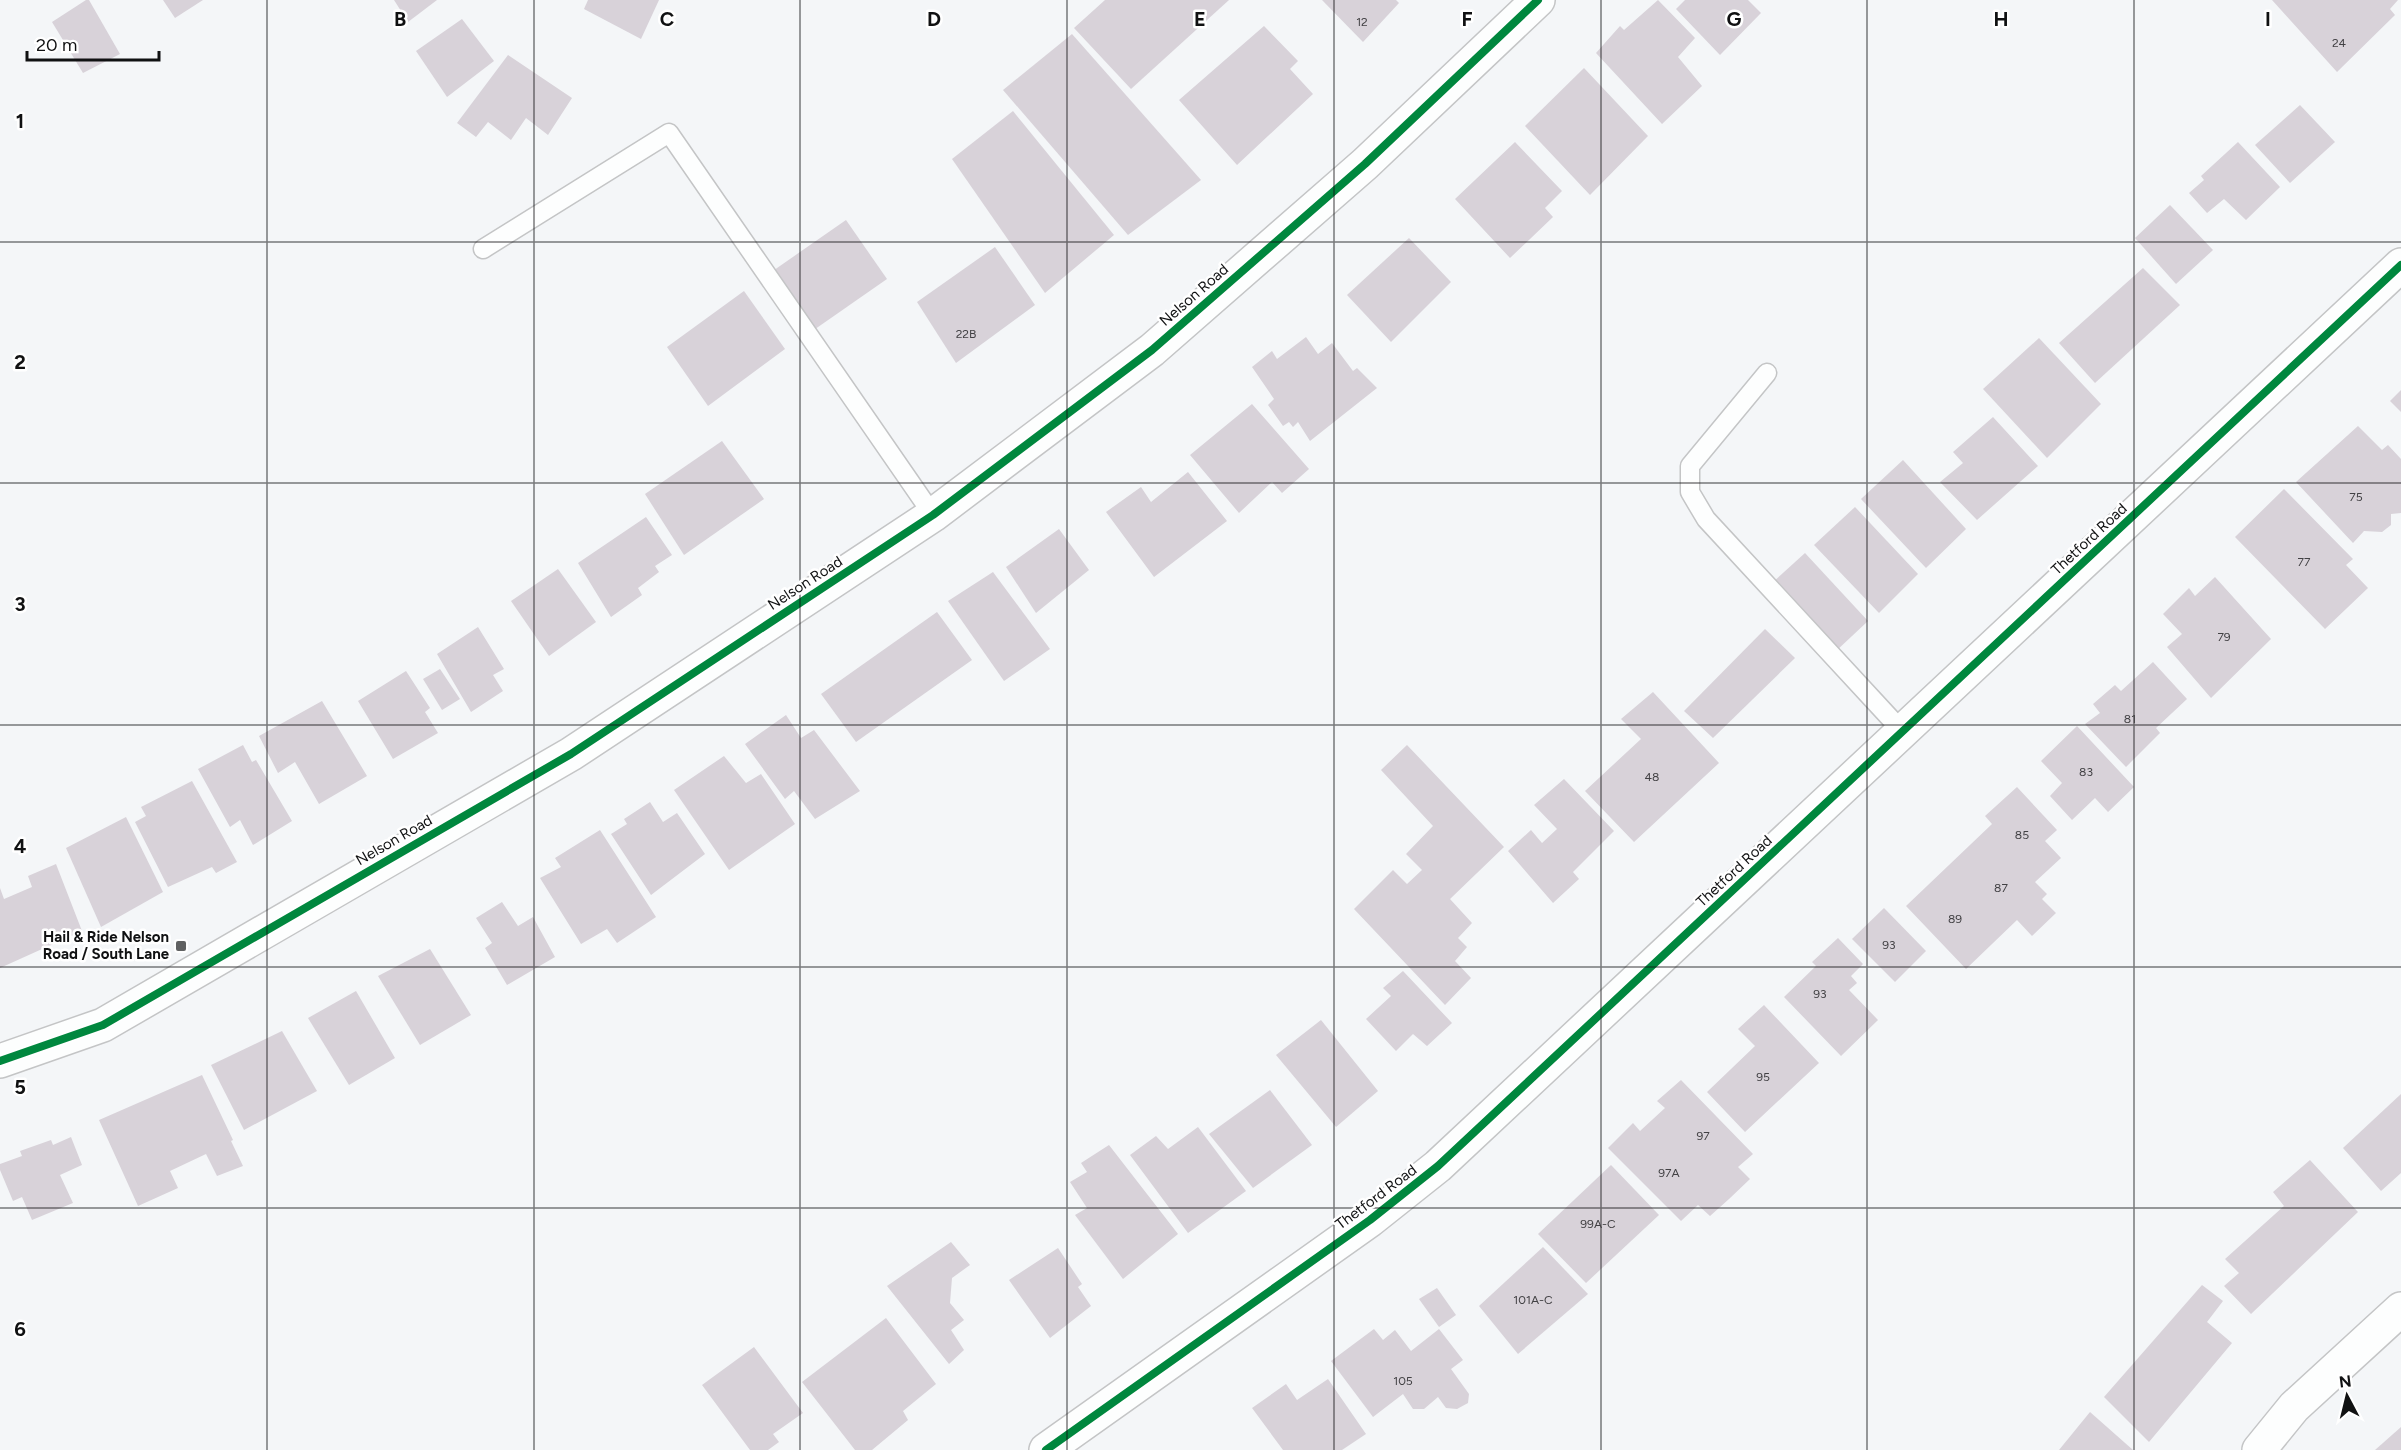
<svg xmlns="http://www.w3.org/2000/svg" width="2401" height="1450" font-family="Figtree,sans-serif">
	<style>
		.building { fill: #d8d2d9 }
		.lines { fill: none; stroke-linecap: round; stroke-linejoin: round }
		.service-casing { stroke: #c4c5c6; stroke-width: 21 }
		.minor-casing { stroke: #c4c5c6; stroke-width: 36 }
		.service { stroke: #fdfefe; stroke-width: 18 }
		.minor { stroke: #fdfefe; stroke-width: 33 }
		.cycleway-casing { stroke: #fff; stroke-width: 11 }
		.cycleway { stroke: #00873e; stroke-width: 8 }
		.grid { fill: none; stroke: #101112; stroke-width: 1.5; stroke-opacity: 0.55 }
		.poi-dot { fill: #606162; stroke: #fff; stroke-width: 2 }
		.labels { text-anchor: middle; dominant-baseline: central; stroke-width: 5; stroke-linejoin: round; paint-order: stroke }
		.number-label { font-size: 12px; fill: #424144 }
		.street-label { font-size: 15px; fill: #101112; stroke: #fff }
		.poi-label { font-size: 15px; font-weight: bold; fill: #101112; stroke: #fff; text-anchor: end }
		.grid-label { font-size: 20px; text-anchor: middle; font-weight: bold; fill: #101112; stroke: #fff; stroke-width: 5; stroke-linejoin: round; paint-order: stroke }
	</style>
	<rect width="100%" height="100%" fill="#f4f6f8"/>
	<g class="building">
		<path d="M 86,0 L 89,0 L 120,54 L 83,73 L 52,22 Z"/>
		<path d="M 163,0 L 203,0 L 175,18 Z"/>
		<path d="M 394,0 L 437,0 L 408,22 Z"/>
		<path d="M 588,0 L 659,0 L 641,39 L 584,9 Z"/>
		<path d="M 1105,0 L 1229,0 L 1131,89 L 1074,28 Z"/>
		<path d="M 1322,0 L 1396,0 L 1399,3 L 1363,42 Z"/>
		<path d="M 1658,0 L 1695,38 L 1678,57 L 1702,86 L 1662,124 L 1596,53 L 1620,26 L 1624,30 Z"/>
		<path d="M 1685,0 L 1748,0 L 1761,13 L 1720,55 L 1676,9 Z"/>
		<path d="M 2272,0 L 2398,0 L 2390,9 L 2395,15 L 2337,72 Z"/>
		<path d="M 462,19 L 494,61 L 447,97 L 416,51 Z"/>
		<path d="M 1264,26 L 1298,61 L 1290,69 L 1313,94 L 1237,165 L 1179,100 Z"/>
		<path d="M 1072,34 L 1201,180 L 1128,235 L 1003,90 Z"/>
		<path d="M 508,55 L 572,98 L 548,135 L 526,118 L 511,140 L 488,122 L 476,137 L 457,123 Z"/>
		<path d="M 1584,68 L 1648,136 L 1590,195 L 1525,126 Z"/>
		<path d="M 2300,105 L 2335,142 L 2290,183 L 2255,145 Z"/>
		<path d="M 1013,111 L 1114,235 L 1045,293 L 952,159 Z"/>
		<path d="M 1515,142 L 1562,191 L 1545,208 L 1553,217 L 1510,258 L 1455,199 Z"/>
		<path d="M 2238,142 L 2280,187 L 2246,220 L 2224,199 L 2207,213 L 2189,193 L 2204,180 L 2201,176 Z"/>
		<path d="M 2170,205 L 2213,250 L 2176,284 L 2135,238 Z"/>
		<path d="M 846,220 L 887,279 L 808,334 L 767,275 Z"/>
		<path d="M 1409,238 L 1451,282 L 1391,342 L 1347,295 Z"/>
		<path d="M 995,247 L 1035,305 L 956,363 L 917,302 Z"/>
		<path d="M 2143,268 L 2180,305 L 2095,383 L 2059,343 Z"/>
		<path d="M 744,291 L 785,349 L 708,406 L 667,347 Z"/>
		<path d="M 1306,337 L 1318,354 L 1332,343 L 1353,371 L 1357,368 L 1377,388 L 1310,441 L 1298,422 L 1293,427 L 1289,422 L 1283,426 L 1268,405 L 1274,399 L 1252,367 L 1272,351 L 1277,359 Z"/>
		<path d="M 2039,338 L 2101,404 L 2047,458 L 1983,389 Z"/>
		<path d="M 2401,390 L 2401,412 L 2390,401 Z"/>
		<path d="M 1252,404 L 1309,469 L 1282,493 L 1272,482 L 1239,513 L 1190,455 Z"/>
		<path d="M 1993,417 L 2038,466 L 1977,520 L 1940,482 L 1963,463 L 1953,452 Z"/>
		<path d="M 2358,426 L 2382,450 L 2388,445 L 2401,459 L 2401,513 L 2391,514 L 2391,525 L 2382,532 L 2364,531 L 2353,543 L 2296,482 Z"/>
		<path d="M 722,441 L 764,499 L 684,555 L 645,494 Z"/>
		<path d="M 1903,460 L 1966,529 L 1926,568 L 1861,499 Z"/>
		<path d="M 1188,472 L 1227,521 L 1154,577 L 1106,512 L 1141,487 L 1151,502 Z"/>
		<path d="M 2284,489 L 2353,559 L 2346,565 L 2368,588 L 2325,629 L 2235,537 Z"/>
		<path d="M 1855,507 L 1918,574 L 1879,613 L 1814,545 Z"/>
		<path d="M 646,517 L 672,555 L 655,566 L 659,572 L 638,588 L 642,595 L 611,617 L 578,563 Z"/>
		<path d="M 1059,529 L 1089,570 L 1036,613 L 1006,567 Z"/>
		<path d="M 1805,553 L 1868,621 L 1835,652 L 1771,584 Z"/>
		<path d="M 558,569 L 596,622 L 549,656 L 511,601 Z"/>
		<path d="M 993,572 L 1050,649 L 1004,681 L 948,601 Z"/>
		<path d="M 2215,577 L 2271,639 L 2211,698 L 2167,647 L 2182,634 L 2163,614 L 2189,588 L 2195,596 Z"/>
		<path d="M 937,612 L 972,660 L 856,742 L 821,694 Z"/>
		<path d="M 478,627 L 504,669 L 493,675 L 503,691 L 471,712 L 437,654 Z"/>
		<path d="M 1765,629 L 1795,658 L 1713,738 L 1684,711 Z"/>
		<path d="M 2153,662 L 2187,699 L 2156,728 L 2160,733 L 2126,767 L 2085,724 L 2100,713 L 2093,704 L 2115,685 L 2121,691 Z"/>
		<path d="M 440,669 L 460,699 L 442,710 L 423,679 Z"/>
		<path d="M 406,671 L 430,708 L 425,712 L 438,733 L 393,759 L 358,701 Z"/>
		<path d="M 1653,692 L 1719,763 L 1634,842 L 1585,791 L 1641,739 L 1621,719 Z"/>
		<path d="M 322,701 L 367,776 L 319,804 L 295,762 L 278,773 L 259,736 Z"/>
		<path d="M 786,715 L 801,738 L 814,730 L 860,791 L 815,819 L 794,791 L 785,799 L 745,744 Z"/>
		<path d="M 2077,726 L 2134,787 L 2108,812 L 2095,798 L 2072,820 L 2050,796 L 2062,783 L 2041,761 Z"/>
		<path d="M 243,745 L 252,762 L 256,760 L 292,821 L 253,845 L 240,820 L 230,827 L 198,769 Z"/>
		<path d="M 1407,745 L 1504,847 L 1450,899 L 1472,923 L 1458,938 L 1467,947 L 1455,961 L 1471,978 L 1445,1005 L 1354,909 L 1393,870 L 1407,884 L 1422,870 L 1406,854 L 1433,826 L 1381,770 Z"/>
		<path d="M 724,756 L 746,783 L 761,774 L 795,824 L 729,870 L 674,790 Z"/>
		<path d="M 1564,779 L 1614,831 L 1573,872 L 1579,879 L 1553,903 L 1508,851 L 1531,830 L 1542,843 L 1557,829 L 1534,805 Z"/>
		<path d="M 192,781 L 237,862 L 216,873 L 212,867 L 168,887 L 135,822 L 146,816 L 141,807 Z"/>
		<path d="M 2017,787 L 2057,830 L 2045,841 L 2061,858 L 2035,882 L 2047,894 L 2042,899 L 2056,913 L 2032,936 L 2017,920 L 1966,969 L 1906,906 L 1992,824 L 1985,816 Z"/>
		<path d="M 650,802 L 663,822 L 677,813 L 705,854 L 651,895 L 611,834 L 627,824 L 624,819 Z"/>
		<path d="M 126,817 L 163,892 L 101,927 L 66,848 Z"/>
		<path d="M 600,830 L 656,917 L 617,943 L 607,929 L 581,944 L 540,878 L 561,867 L 555,858 Z"/>
		<path d="M 56,864 L 82,931 L 0,968 L 0,888 L 4,899 L 32,887 L 28,876 Z"/>
		<path d="M 502,902 L 518,926 L 533,917 L 555,957 L 507,985 L 485,948 L 492,943 L 476,918 Z"/>
		<path d="M 1884,908 L 1926,951 L 1895,982 L 1852,939 Z"/>
		<path d="M 1838,938 L 1863,964 L 1851,976 L 1857,983 L 1849,990 L 1878,1020 L 1841,1056 L 1784,997 L 1816,966 L 1812,962 Z"/>
		<path d="M 430,949 L 471,1015 L 420,1045 L 378,976 Z"/>
		<path d="M 1403,971 L 1452,1023 L 1427,1046 L 1413,1034 L 1396,1051 L 1366,1019 L 1391,996 L 1383,988 Z"/>
		<path d="M 356,991 L 395,1058 L 349,1085 L 308,1018 Z"/>
		<path d="M 1764,1005 L 1819,1063 L 1745,1132 L 1707,1092 L 1755,1046 L 1738,1029 Z"/>
		<path d="M 1321,1020 L 1378,1091 L 1336,1127 L 1276,1055 Z"/>
		<path d="M 282,1031 L 317,1091 L 244,1130 L 211,1065 Z"/>
		<path d="M 202,1075 L 233,1140 L 231,1141 L 243,1166 L 217,1176 L 206,1154 L 170,1171 L 178,1188 L 138,1206 L 99,1120 Z"/>
		<path d="M 1681,1080 L 1753,1154 L 1738,1167 L 1750,1179 L 1729,1199 L 1710,1216 L 1698,1205 L 1681,1221 L 1608,1148 L 1633,1123 L 1640,1131 L 1665,1108 L 1657,1101 Z"/>
		<path d="M 1270,1090 L 1312,1145 L 1253,1188 L 1209,1134 Z"/>
		<path d="M 2401,1094 L 2401,1173 L 2381,1191 L 2343,1148 Z"/>
		<path d="M 1198,1127 L 1246,1191 L 1188,1233 L 1130,1155 L 1156,1136 L 1168,1149 Z"/>
		<path d="M 71,1137 L 82,1165 L 60,1175 L 73,1203 L 32,1220 L 22,1197 L 13,1201 L 0,1170 L 0,1164 L 22,1156 L 20,1151 L 51,1140 L 53,1145 Z"/>
		<path d="M 1109,1145 L 1178,1234 L 1123,1279 L 1075,1215 L 1087,1208 L 1070,1182 L 1087,1172 L 1081,1163 Z"/>
		<path d="M 2310,1160 L 2358,1212 L 2251,1314 L 2224,1286 L 2239,1273 L 2225,1259 L 2284,1206 L 2273,1192 Z"/>
		<path d="M 1611,1165 L 1659,1215 L 1586,1283 L 1538,1234 Z"/>
		<path d="M 951,1242 L 970,1265 L 952,1278 L 950,1303 L 964,1320 L 951,1330 L 964,1350 L 949,1364 L 887,1286 Z"/>
		<path d="M 1543,1247 L 1588,1294 L 1518,1354 L 1479,1306 Z"/>
		<path d="M 1058,1248 L 1082,1284 L 1078,1287 L 1091,1306 L 1050,1338 L 1009,1280 Z"/>
		<path d="M 2202,1285 L 2223,1301 L 2207,1322 L 2232,1343 L 2149,1442 L 2104,1397 Z"/>
		<path d="M 1437,1288 L 1456,1315 L 1439,1327 L 1419,1299 Z"/>
		<path d="M 886,1318 L 936,1384 L 903,1411 L 908,1420 L 872,1450 L 855,1450 L 802,1382 Z"/>
		<path d="M 1374,1329 L 1383,1340 L 1395,1330 L 1411,1351 L 1439,1329 L 1463,1360 L 1451,1369 L 1469,1394 L 1468,1403 L 1457,1409 L 1446,1408 L 1438,1397 L 1424,1409 L 1413,1409 L 1403,1394 L 1373,1417 L 1331,1361 Z"/>
		<path d="M 754,1347 L 803,1413 L 773,1434 L 779,1442 L 768,1450 L 750,1450 L 702,1385 Z"/>
		<path d="M 1328,1379 L 1366,1434 L 1342,1450 L 1283,1450 L 1252,1408 L 1286,1384 L 1297,1400 Z"/>
		<path d="M 2090,1412 L 2133,1450 L 2059,1450 Z"/>
		<path d="M 2401,1427 L 2401,1450 L 2375,1450 Z"/>
	</g>
	<g class="lines">
		<defs>
			<g id="service">
				<path d="M 483,249 L 669,133 L 933,515"/>
				<path d="M 1767,373 L 1690,466 L 1690,492 L 1706,519 L 1902,731"/>
			</g>
			<g id="minor">
				<path d="M 0,1061 L 103,1025 L 571,754 L 933,515 L 1152,350 L 1365,164 L 1538,0"/>
				<path d="M 1046,1450 L 1370,1220 L 1438,1166 L 2401,265"/>
				<path d="M 2259,1450 L 2294,1407 L 2401,1309"/>
			</g>
		</defs>
		<use href="#service" class="service-casing"/>
		<use href="#minor" class="minor-casing"/>
		<use href="#service" class="service"/>
		<use href="#minor" class="minor"/>
		<defs>
			<g id="cycleway">
				<path d="M 0,1061 L 103,1025 L 571,754 L 933,515 L 1152,350 L 1365,164 L 1538,0"/>
				<path d="M 1046,1450 L 1370,1220 L 1438,1166 L 2401,265"/>
			</g>
		</defs>
		<use href="#cycleway" class="cycleway-casing"/>
		<use href="#cycleway" class="cycleway"/>
	</g>
	<path class="grid" d="M 267,0 L 267,1450M 534,0 L 534,1450M 800,0 L 800,1450M 1067,0 L 1067,1450M 1334,0 L 1334,1450M 1601,0 L 1601,1450M 1867,0 L 1867,1450M 2134,0 L 2134,1450M 0,242 L 2401,242M 0,483 L 2401,483M 0,725 L 2401,725M 0,967 L 2401,967M 0,1208 L 2401,1208"/>
	<rect class="poi-dot" x="175" y="940" width="12" height="12" rx="3"/>
	<g class="labels">
		<g class="number-label">
			<text x="1362" y="22">12</text>
			<text x="2339" y="43">24</text>
			<text x="966" y="334">22B</text>
			<text x="2356" y="497">75</text>
			<text x="2304" y="562">77</text>
			<text x="2224" y="637">79</text>
			<text x="2130" y="719">81</text>
			<text x="2086" y="772">83</text>
			<text x="1652" y="777">48</text>
			<text x="2022" y="835">85</text>
			<text x="2001" y="888">87</text>
			<text x="1955" y="919">89</text>
			<text x="1889" y="945">93</text>
			<text x="1820" y="994">93</text>
			<text x="1763" y="1077">95</text>
			<text x="1703" y="1136">97</text>
			<text x="1669" y="1173">97A</text>
			<text x="1598" y="1224">99A-C</text>
			<text x="1533" y="1300">101A-C</text>
			<text x="1403" y="1381">105</text>
		</g>
		<g class="street-label">
			<text transform="translate(1194 295) rotate(-41)">Nelson Road</text>
			<text transform="translate(2089 539) rotate(-43)">Thetford Road</text>
			<text transform="translate(805 583) rotate(-33)">Nelson Road</text>
			<text transform="translate(394 840) rotate(-30)">Nelson Road</text>
			<text transform="translate(1734 871) rotate(-43)">Thetford Road</text>
			<text transform="translate(1376 1197) rotate(-37)">Thetford Road</text>
		</g>
		<g class="poi-label">
			<text x="169" y="937">Hail &amp; Ride Nelson<tspan x="169" dy="17">Road / South Lane</tspan></text>
		</g>
	</g>
	<g class="grid-label">
		<text x="400" y="26">B</text>
		<text x="667" y="26">C</text>
		<text x="934" y="26">D</text>
		<text x="1200" y="26">E</text>
		<text x="1467" y="26">F</text>
		<text x="1734" y="26">G</text>
		<text x="2001" y="26">H</text>
		<text x="2268" y="26">I</text>
		<text x="20" y="128">1</text>
		<text x="20" y="369">2</text>
		<text x="20" y="611">3</text>
		<text x="20" y="853">4</text>
		<text x="20" y="1094">5</text>
		<text x="20" y="1336">6</text>
	</g>
	<g transform="translate(2347 1396) rotate(353)" stroke="#ffffff" stroke-width="4.5" paint-order="stroke">
	<path d="M0-4.5L10 22L0 15L-10 22Z" fill="#101112"/>
	<text y="-9" font-size="16" font-weight="bold" text-anchor="middle" fill="#101112">N</text>
	</g>
	<path d="M27 51v9h132v-9" fill="none" stroke="#101112" stroke-width="3"/>
	<text x="36" y="51" font-size="18" fill="#101112" stroke="#ffffff" stroke-width="4.5" paint-order="stroke">20 m</text>
</svg>
